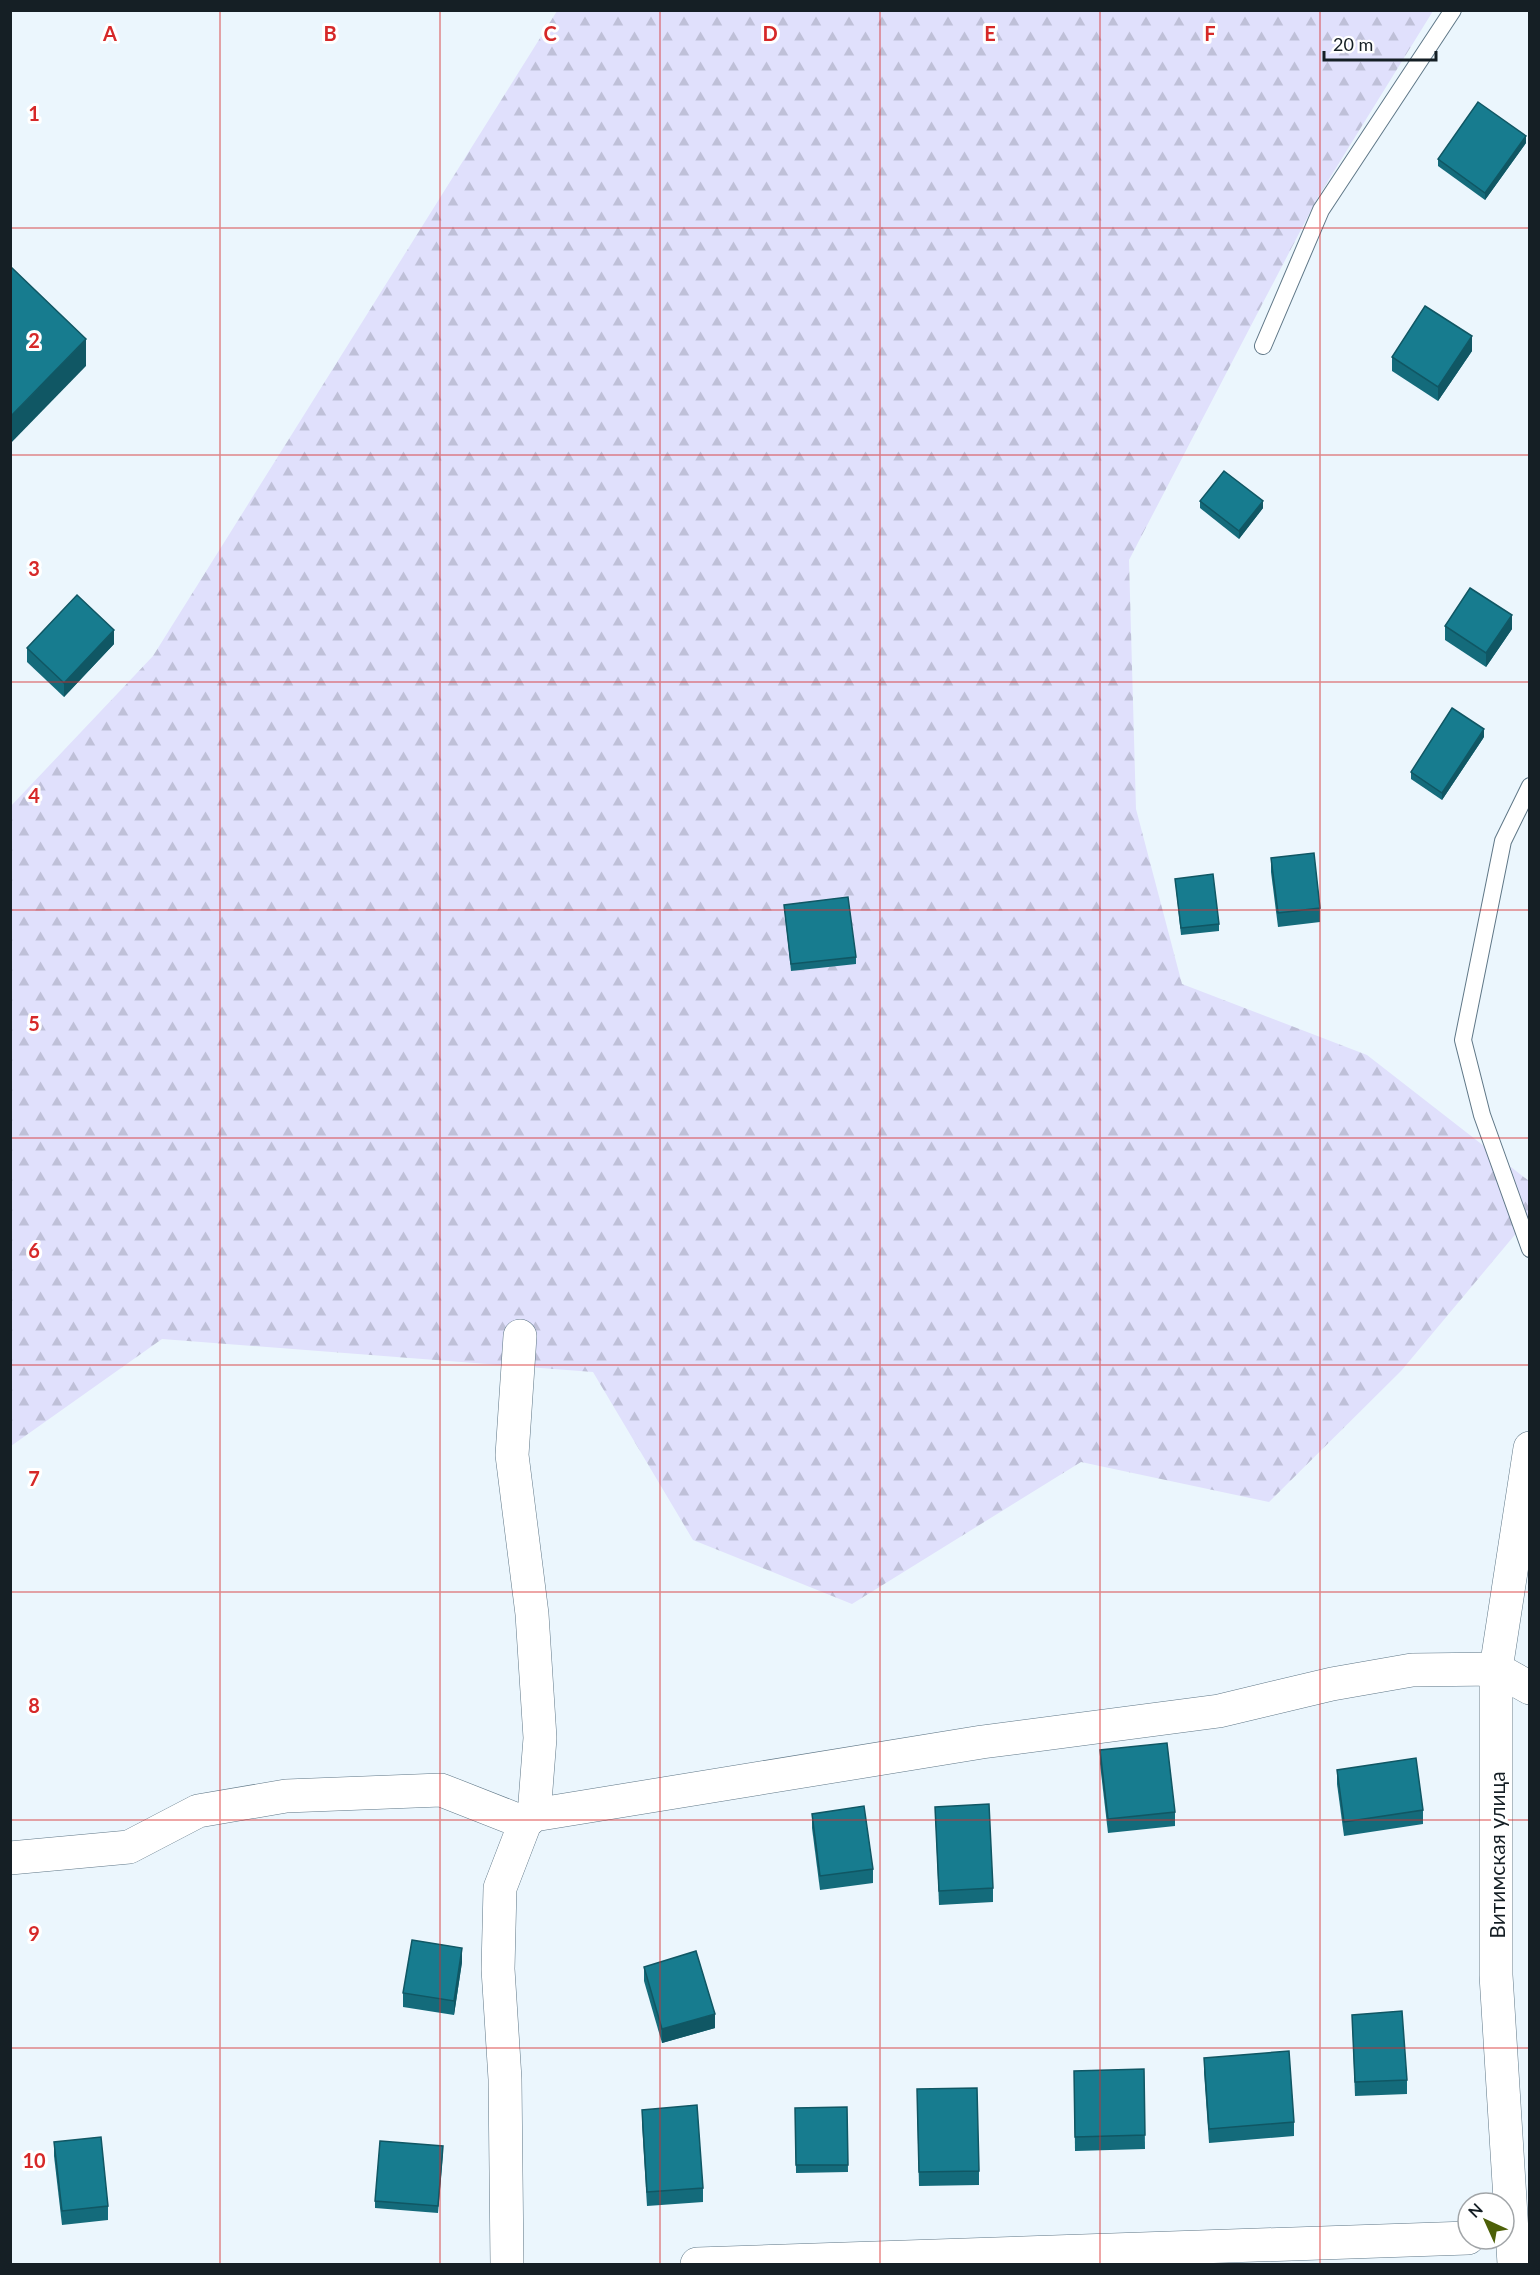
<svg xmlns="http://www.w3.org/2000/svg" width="1540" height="2275" font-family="Lato,sans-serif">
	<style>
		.forest { fill: url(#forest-firs) }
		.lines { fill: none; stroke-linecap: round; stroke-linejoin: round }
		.lane-casing { stroke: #5f7787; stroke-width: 18 }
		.street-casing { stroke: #5f7787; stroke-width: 34 }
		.lane { stroke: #fff; stroke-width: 16 }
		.street { stroke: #fff; stroke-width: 33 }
		.wall { fill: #146b7b }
		.shaded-wall { fill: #105764 }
		.building { fill: #177c8f; stroke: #105764; stroke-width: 1.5 }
		.grid { fill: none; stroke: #d62828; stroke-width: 1.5; stroke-opacity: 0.55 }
		.labels { text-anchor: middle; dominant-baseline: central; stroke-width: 6; stroke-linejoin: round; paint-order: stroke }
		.street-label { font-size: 21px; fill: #151f25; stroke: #fff }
		.grid-label { font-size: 20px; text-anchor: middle; font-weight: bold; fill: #d62828; stroke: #fff; stroke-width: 6; stroke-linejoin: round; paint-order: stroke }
	</style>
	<defs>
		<pattern id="forest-firs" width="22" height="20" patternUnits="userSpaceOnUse" patternTransform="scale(1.5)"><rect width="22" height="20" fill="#e0e0fc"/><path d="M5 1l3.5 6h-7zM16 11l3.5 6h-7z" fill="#bfc0d8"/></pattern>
	</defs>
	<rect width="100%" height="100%" fill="#ebf6fd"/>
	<path class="forest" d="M 557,11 L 1433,11 L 1318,197 L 1129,560 L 1136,809 L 1182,984 L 1367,1055 L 1529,1181 L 1529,1218 L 1401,1371 L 1269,1502 L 1081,1462 L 852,1604 L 693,1540 L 593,1372 L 162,1339 L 11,1446 L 10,807 L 153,656 Z"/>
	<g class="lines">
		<defs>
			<g id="lane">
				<path d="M 1263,346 L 1321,210 L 1453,10"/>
				<path d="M 1530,786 L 1503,841 L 1463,1040 L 1482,1115 L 1530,1249"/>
			</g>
			<g id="street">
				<path d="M 520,1336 L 512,1455 L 532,1614 L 540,1738 L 534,1815"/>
				<path d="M 10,1858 L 129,1847 L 198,1811 L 286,1796 L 441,1790 L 525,1823"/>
				<path d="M 507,2264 L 505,2079 L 498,1969 L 500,1888 L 525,1823 L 534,1815 L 982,1742 L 1219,1711 L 1332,1684 L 1412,1670 L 1496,1669 L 1530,1688"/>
				<path d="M 697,2264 L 1468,2238"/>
				<path d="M 1514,2264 L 1496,1975 L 1496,1669 L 1530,1448"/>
			</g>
		</defs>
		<use href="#lane" class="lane-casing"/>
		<use href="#street" class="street-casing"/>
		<use href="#lane" class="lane"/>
		<use href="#street" class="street"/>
	</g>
	<g class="wall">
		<path d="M 1526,143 L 1485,200 L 1438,166 L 1438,159 Z"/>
		<path d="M 1472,351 L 1438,401 L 1392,371 L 1392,357 Z"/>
		<path d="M 1200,501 L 1263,508 L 1239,539 L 1200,508 Z"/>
		<path d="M 1445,626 L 1512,629 L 1486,667 L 1445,640 Z"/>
		<path d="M 114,644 L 64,697 L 27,662 L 27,648 Z"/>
		<path d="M 1484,737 L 1442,800 L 1411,779 L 1411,772 Z"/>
		<path d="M 1271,858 L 1320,908 L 1320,922 L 1278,927 L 1271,872 Z"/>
		<path d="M 1175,879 L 1219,924 L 1219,931 L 1181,935 Z"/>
		<path d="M 784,905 L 856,957 L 856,964 L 791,971 Z"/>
		<path d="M 1100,1750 L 1175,1812 L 1175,1826 L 1108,1833 L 1100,1764 Z"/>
		<path d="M 1337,1770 L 1423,1810 L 1423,1824 L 1344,1836 L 1337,1784 Z"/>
		<path d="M 935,1807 L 993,1888 L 993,1902 L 939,1905 Z"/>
		<path d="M 812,1814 L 873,1869 L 873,1883 L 820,1890 L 812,1828 Z"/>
		<path d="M 462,1962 L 454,2015 L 403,2007 L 403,1993 Z"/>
		<path d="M 644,1967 L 715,2028 L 662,2043 L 644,1981 Z"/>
		<path d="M 1352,2015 L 1407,2080 L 1407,2094 L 1355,2096 Z"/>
		<path d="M 1204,2058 L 1294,2122 L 1294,2136 L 1209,2143 L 1204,2072 Z"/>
		<path d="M 1144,2069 L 1145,2149 L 1075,2151 L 1074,2071 Z"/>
		<path d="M 917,2103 L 979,2171 L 979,2185 L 919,2186 Z"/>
		<path d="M 847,2107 L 848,2172 L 796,2173 L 795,2108 Z"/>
		<path d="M 642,2110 L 703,2188 L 703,2202 L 647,2206 L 642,2124 Z"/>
		<path d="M 54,2142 L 108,2206 L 108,2220 L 62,2225 L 54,2156 Z"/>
		<path d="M 443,2153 L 438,2213 L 375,2208 L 375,2201 Z"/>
	</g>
	<g class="shaded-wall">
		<path d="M 1526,136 L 1526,143 L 1485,200 L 1485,193 Z"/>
		<path d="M 1472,336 L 1472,351 L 1438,401 L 1438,387 Z"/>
		<path d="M 86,339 L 86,366 L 10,444 L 10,417 Z"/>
		<path d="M 1263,501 L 1263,508 L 1239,539 L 1239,531 Z"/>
		<path d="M 1512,615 L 1512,629 L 1486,667 L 1486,653 Z"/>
		<path d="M 114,630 L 114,644 L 64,697 L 64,683 Z"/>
		<path d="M 1484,729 L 1484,737 L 1442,800 L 1442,793 Z"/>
		<path d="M 462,1948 L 462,1962 L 454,2015 L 454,2001 Z"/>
		<path d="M 715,2014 L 715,2028 L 662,2043 L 662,2029 Z"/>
	</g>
	<g class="building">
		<path d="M 1478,102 L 1526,136 L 1485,193 L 1438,159 Z"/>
		<path d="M 10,266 L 86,339 L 10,417 Z"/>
		<path d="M 1425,306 L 1472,336 L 1438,387 L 1392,357 Z"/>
		<path d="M 1224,471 L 1263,501 L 1239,531 L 1200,501 Z"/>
		<path d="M 1470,588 L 1512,615 L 1486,653 L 1445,626 Z"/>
		<path d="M 77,595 L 114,630 L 64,683 L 27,648 Z"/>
		<path d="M 1452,708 L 1484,729 L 1442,793 L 1411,772 Z"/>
		<path d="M 1314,853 L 1320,908 L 1278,913 L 1271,858 Z"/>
		<path d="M 1213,874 L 1219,924 L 1181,928 L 1175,879 Z"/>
		<path d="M 848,897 L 856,957 L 791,964 L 784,905 Z"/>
		<path d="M 1167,1743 L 1175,1812 L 1108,1819 L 1100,1750 Z"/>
		<path d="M 1416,1758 L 1423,1810 L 1344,1822 L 1337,1770 Z"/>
		<path d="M 989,1804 L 993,1888 L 939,1891 L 935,1807 Z"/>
		<path d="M 864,1806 L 873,1869 L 820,1876 L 812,1814 Z"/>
		<path d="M 412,1940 L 462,1948 L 454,2001 L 403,1993 Z"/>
		<path d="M 696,1951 L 715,2014 L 662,2029 L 644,1967 Z"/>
		<path d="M 1402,2011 L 1407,2080 L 1355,2082 L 1352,2015 Z"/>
		<path d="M 1289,2051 L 1294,2122 L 1209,2129 L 1204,2058 Z"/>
		<path d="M 1144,2069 L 1145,2135 L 1075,2137 L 1074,2071 Z"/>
		<path d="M 977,2088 L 979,2171 L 919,2172 L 917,2089 Z"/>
		<path d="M 697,2105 L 703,2188 L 647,2192 L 642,2110 Z"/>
		<path d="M 847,2107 L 848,2165 L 796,2165 L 795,2108 Z"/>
		<path d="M 101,2137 L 108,2206 L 62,2211 L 54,2142 Z"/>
		<path d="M 380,2141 L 443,2146 L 438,2206 L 375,2201 Z"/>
	</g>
	<path class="grid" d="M 220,10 L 220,2264M 440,10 L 440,2264M 660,10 L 660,2264M 880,10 L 880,2264M 1100,10 L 1100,2264M 1320,10 L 1320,2264M 10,228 L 1530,228M 10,455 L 1530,455M 10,682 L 1530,682M 10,910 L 1530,910M 10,1138 L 1530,1138M 10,1365 L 1530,1365M 10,1592 L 1530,1592M 10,1820 L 1530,1820M 10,2048 L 1530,2048"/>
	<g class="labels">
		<g class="street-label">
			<text transform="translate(1496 1855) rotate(-90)">Витимская улица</text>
		</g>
	</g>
	<g class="grid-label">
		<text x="110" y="41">A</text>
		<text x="330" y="41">B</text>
		<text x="550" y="41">C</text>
		<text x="770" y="41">D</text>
		<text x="990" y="41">E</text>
		<text x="1210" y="41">F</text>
		<text x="34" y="121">1</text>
		<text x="34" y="348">2</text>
		<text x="34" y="576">3</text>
		<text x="34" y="803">4</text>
		<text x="34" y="1031">5</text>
		<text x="34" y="1258">6</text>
		<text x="34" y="1486">7</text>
		<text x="34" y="1713">8</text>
		<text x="34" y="1941">9</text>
		<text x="34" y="2168">10</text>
	</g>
	<rect width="1540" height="2275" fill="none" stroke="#151f25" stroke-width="24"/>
	<g transform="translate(1486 2221) rotate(315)"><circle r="28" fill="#ffffff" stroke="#a1a5a8" stroke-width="1.5"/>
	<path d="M0-4.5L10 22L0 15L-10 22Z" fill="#4d6008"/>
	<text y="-9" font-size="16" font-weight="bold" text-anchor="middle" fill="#151f25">N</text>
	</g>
	<path d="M1324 51v9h112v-9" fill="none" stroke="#151f25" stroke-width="3"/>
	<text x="1333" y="51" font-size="18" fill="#151f25" stroke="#ffffff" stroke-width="4.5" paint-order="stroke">20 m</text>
</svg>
